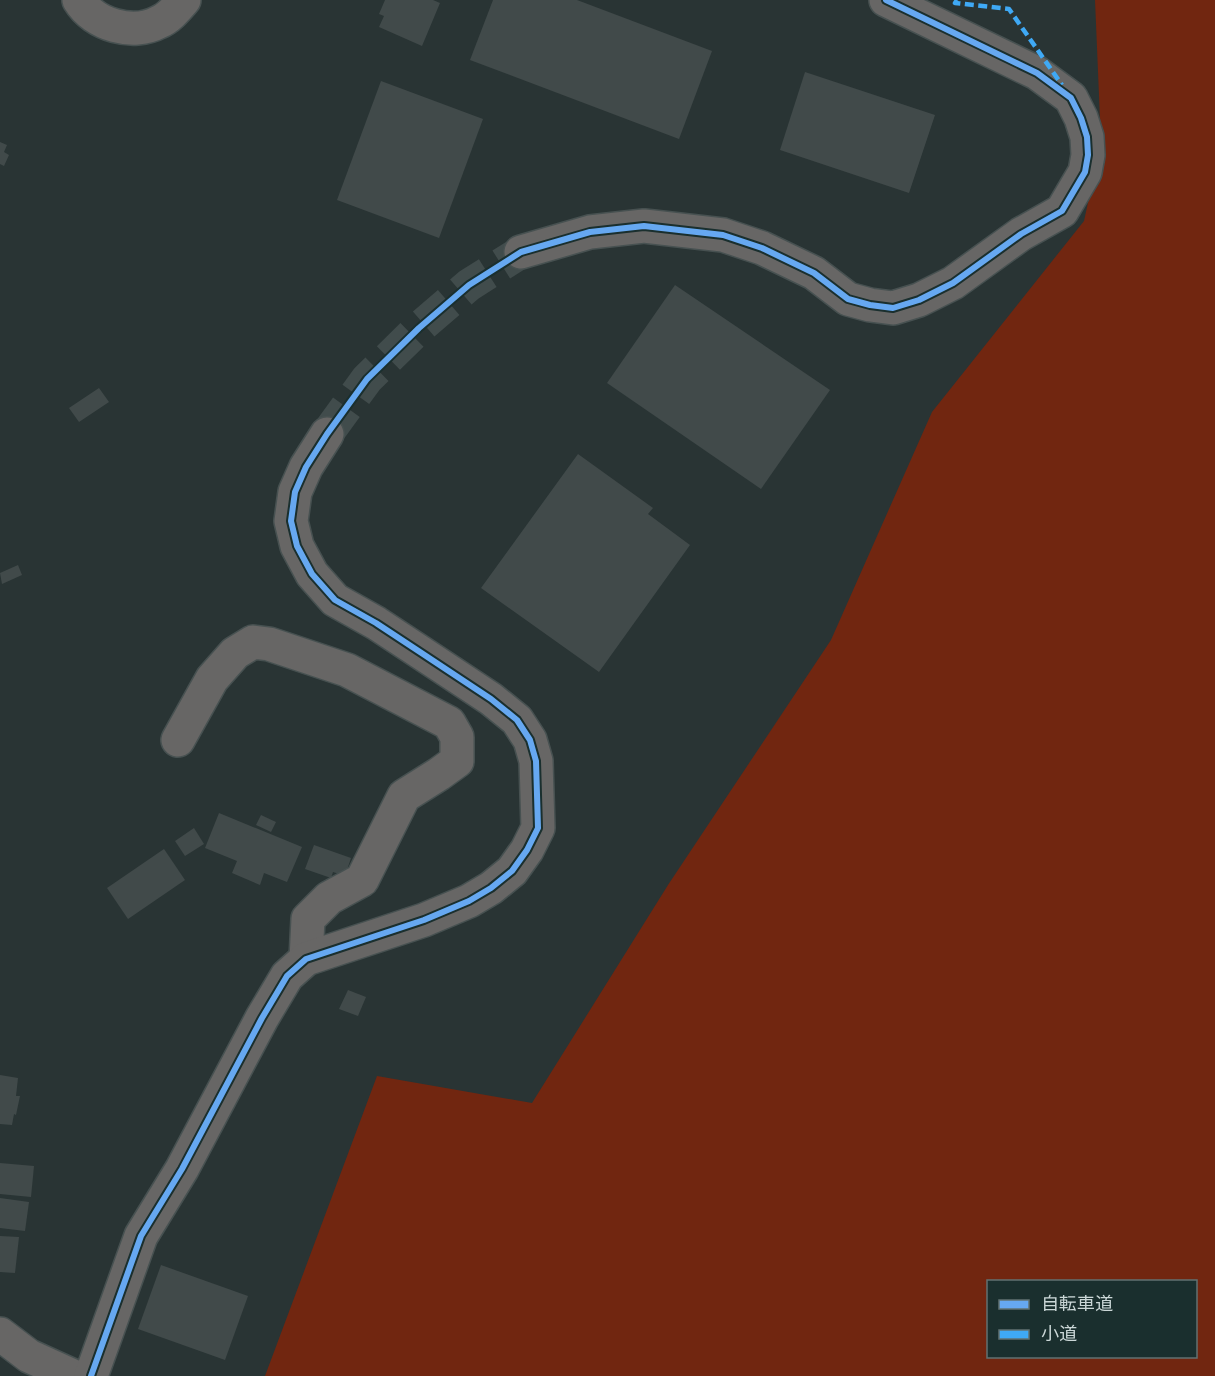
<svg xmlns="http://www.w3.org/2000/svg" width="1215" height="1376" font-family="'Alegreya Sans','Noto Sans JP',sans-serif">
	<style>
		.green { fill: #712610; fill-rule: evenodd }
		.building { fill: #414a4a }
		.lines { fill: none; stroke-linecap: round; stroke-linejoin: round }
		.minor-tunnel { stroke: #414c4c; stroke-width: 33; stroke-dasharray: 33 16; stroke-linecap: butt }
		.minor-casing { stroke: #475151; stroke-width: 36 }
		.minor { stroke: #676665; stroke-width: 33 }
		.quiet { stroke: #3fa9f5; stroke-width: 4.5; stroke-dasharray: 9 4.5; stroke-linecap: butt }
		.cycleway-casing { stroke: #1a2f2e; stroke-width: 10 }
		.cycleway { stroke: #66a8f1; stroke-width: 6 }
	</style>
	<rect width="100%" height="100%" fill="#293434"/>
	<path class="green" d="M 1095,0 L 1215,0 L 1215,1376 L 265,1376 L 377,1076 L 532,1103 L 668,885 L 831,640 L 932,412 L 1084,221 L 1101,143 ZM 988,1282 L 1196,1282 L 1196,1356 L 988,1356 Z"/>
	<g class="building">
		<path d="M 385,0 L 433,0 L 440,3 L 422,46 L 379,27 L 384,16 L 379,14 Z"/>
		<path d="M 493,0 L 577,0 L 712,51 L 679,139 L 470,60 Z"/>
		<path d="M 805,72 L 935,115 L 909,193 L 780,150 Z"/>
		<path d="M 381,81 L 483,119 L 439,238 L 337,200 Z"/>
		<path d="M 0,142 L 7,145 L 4,152 L 9,155 L 4,166 L 0,164 Z"/>
		<path d="M 675,285 L 830,390 L 761,489 L 607,383 Z"/>
		<path d="M 99,388 L 109,402 L 79,422 L 69,408 Z"/>
		<path d="M 578,454 L 653,508 L 648,514 L 690,545 L 599,672 L 481,588 Z"/>
		<path d="M 18,565 L 22,575 L 2,584 L 0,573 Z"/>
		<path d="M 219,813 L 302,847 L 287,882 L 264,873 L 260,885 L 232,873 L 237,861 L 205,848 Z"/>
		<path d="M 261,815 L 276,822 L 271,832 L 256,825 Z"/>
		<path d="M 194,828 L 204,844 L 185,856 L 175,841 Z"/>
		<path d="M 314,845 L 351,858 L 345,876 L 333,872 L 331,878 L 305,869 Z"/>
		<path d="M 164,849 L 185,880 L 128,919 L 107,888 Z"/>
		<path d="M 348,990 L 366,997 L 358,1016 L 339,1009 Z"/>
		<path d="M 0,1075 L 18,1078 L 16,1096 L 20,1096 L 16,1115 L 14,1114 L 12,1125 L 0,1124 Z"/>
		<path d="M 0,1163 L 34,1166 L 31,1197 L 0,1194 Z"/>
		<path d="M 0,1198 L 29,1202 L 25,1231 L 0,1228 Z"/>
		<path d="M 0,1236 L 19,1237 L 15,1273 L 0,1272 Z"/>
		<path d="M 161,1265 L 248,1296 L 225,1360 L 138,1329 Z"/>
	</g>
	<g class="lines">
		<path class="minor-tunnel" d="M 327,434 L 367,379 L 419,328 L 469,285 L 521,252"/>
		<defs>
			<g id="minor">
				<path d="M 79,0 C 94,25 133,36 159,22 C 169,18 177,8 184,0"/>
				<path d="M 521,252 L 590,232 L 644,226 L 723,235 L 762,248 L 814,273 L 848,299 L 870,305 L 893,308 L 919,300 L 953,283 L 1021,234 L 1062,211 L 1085,172 L 1088,155 L 1087,137 L 1081,118 L 1071,98 L 1037,73 L 886,0"/>
				<path d="M 178,740 L 212,679 L 235,653 L 253,642 L 269,644 L 347,670 L 449,723 L 457,737 L 457,761 L 439,774 L 404,796 L 362,880 L 329,898 L 308,919 L 306,959"/>
				<path d="M 0,1334 L 29,1356 L 73,1376"/>
				<path d="M 91,1376 L 141,1236 L 182,1169 L 262,1018 L 287,976 L 306,959 L 424,920 L 469,901 L 491,888 L 512,871 L 527,850 L 538,828 L 536,761 L 530,740 L 517,720 L 491,699 L 420,652 L 376,623 L 335,600 L 312,574 L 297,546 L 291,521 L 295,492 L 306,467 L 327,434"/>
			</g>
		</defs>
		<use href="#minor" class="minor-casing"/>
		<use href="#minor" class="minor"/>
		<path class="quiet" d="M 957,0 L 955,3 L 1009,9 L 1062,85"/>
		<defs>
			<path id="cycleway" d="M 91,1376 L 141,1236 L 182,1169 L 262,1018 L 287,976 L 306,959 L 424,920 L 469,901 L 491,888 L 512,871 L 527,850 L 538,828 L 536,761 L 530,740 L 517,720 L 491,699 L 420,652 L 376,623 L 335,600 L 312,574 L 297,546 L 291,521 L 295,492 L 306,467 L 327,434 L 367,379 L 419,328 L 469,285 L 521,252 L 590,232 L 644,226 L 723,235 L 762,248 L 814,273 L 848,299 L 870,305 L 893,308 L 919,300 L 953,283 L 1021,234 L 1062,211 L 1085,172 L 1088,155 L 1087,137 L 1081,118 L 1071,98 L 1037,73 L 886,0"/>
		</defs>
		<use href="#cycleway" class="cycleway-casing"/>
		<use href="#cycleway" class="cycleway"/>
	</g>
	<rect x="987" y="1280" width="210" height="78" fill="#1a2f2e" stroke="#617272" stroke-width="1.5"/>
	<rect x="999" y="1300" width="30" height="9" fill="#66a8f1" stroke="#617272" stroke-width="1.5"/>
	<text x="1041" y="1310" font-size="18" fill="#cbd7d7">自転車道</text>
	<rect x="999" y="1330" width="30" height="9" fill="#3fa9f5" stroke="#617272" stroke-width="1.5"/>
	<text x="1041" y="1340" font-size="18" fill="#cbd7d7">小道</text>
</svg>
